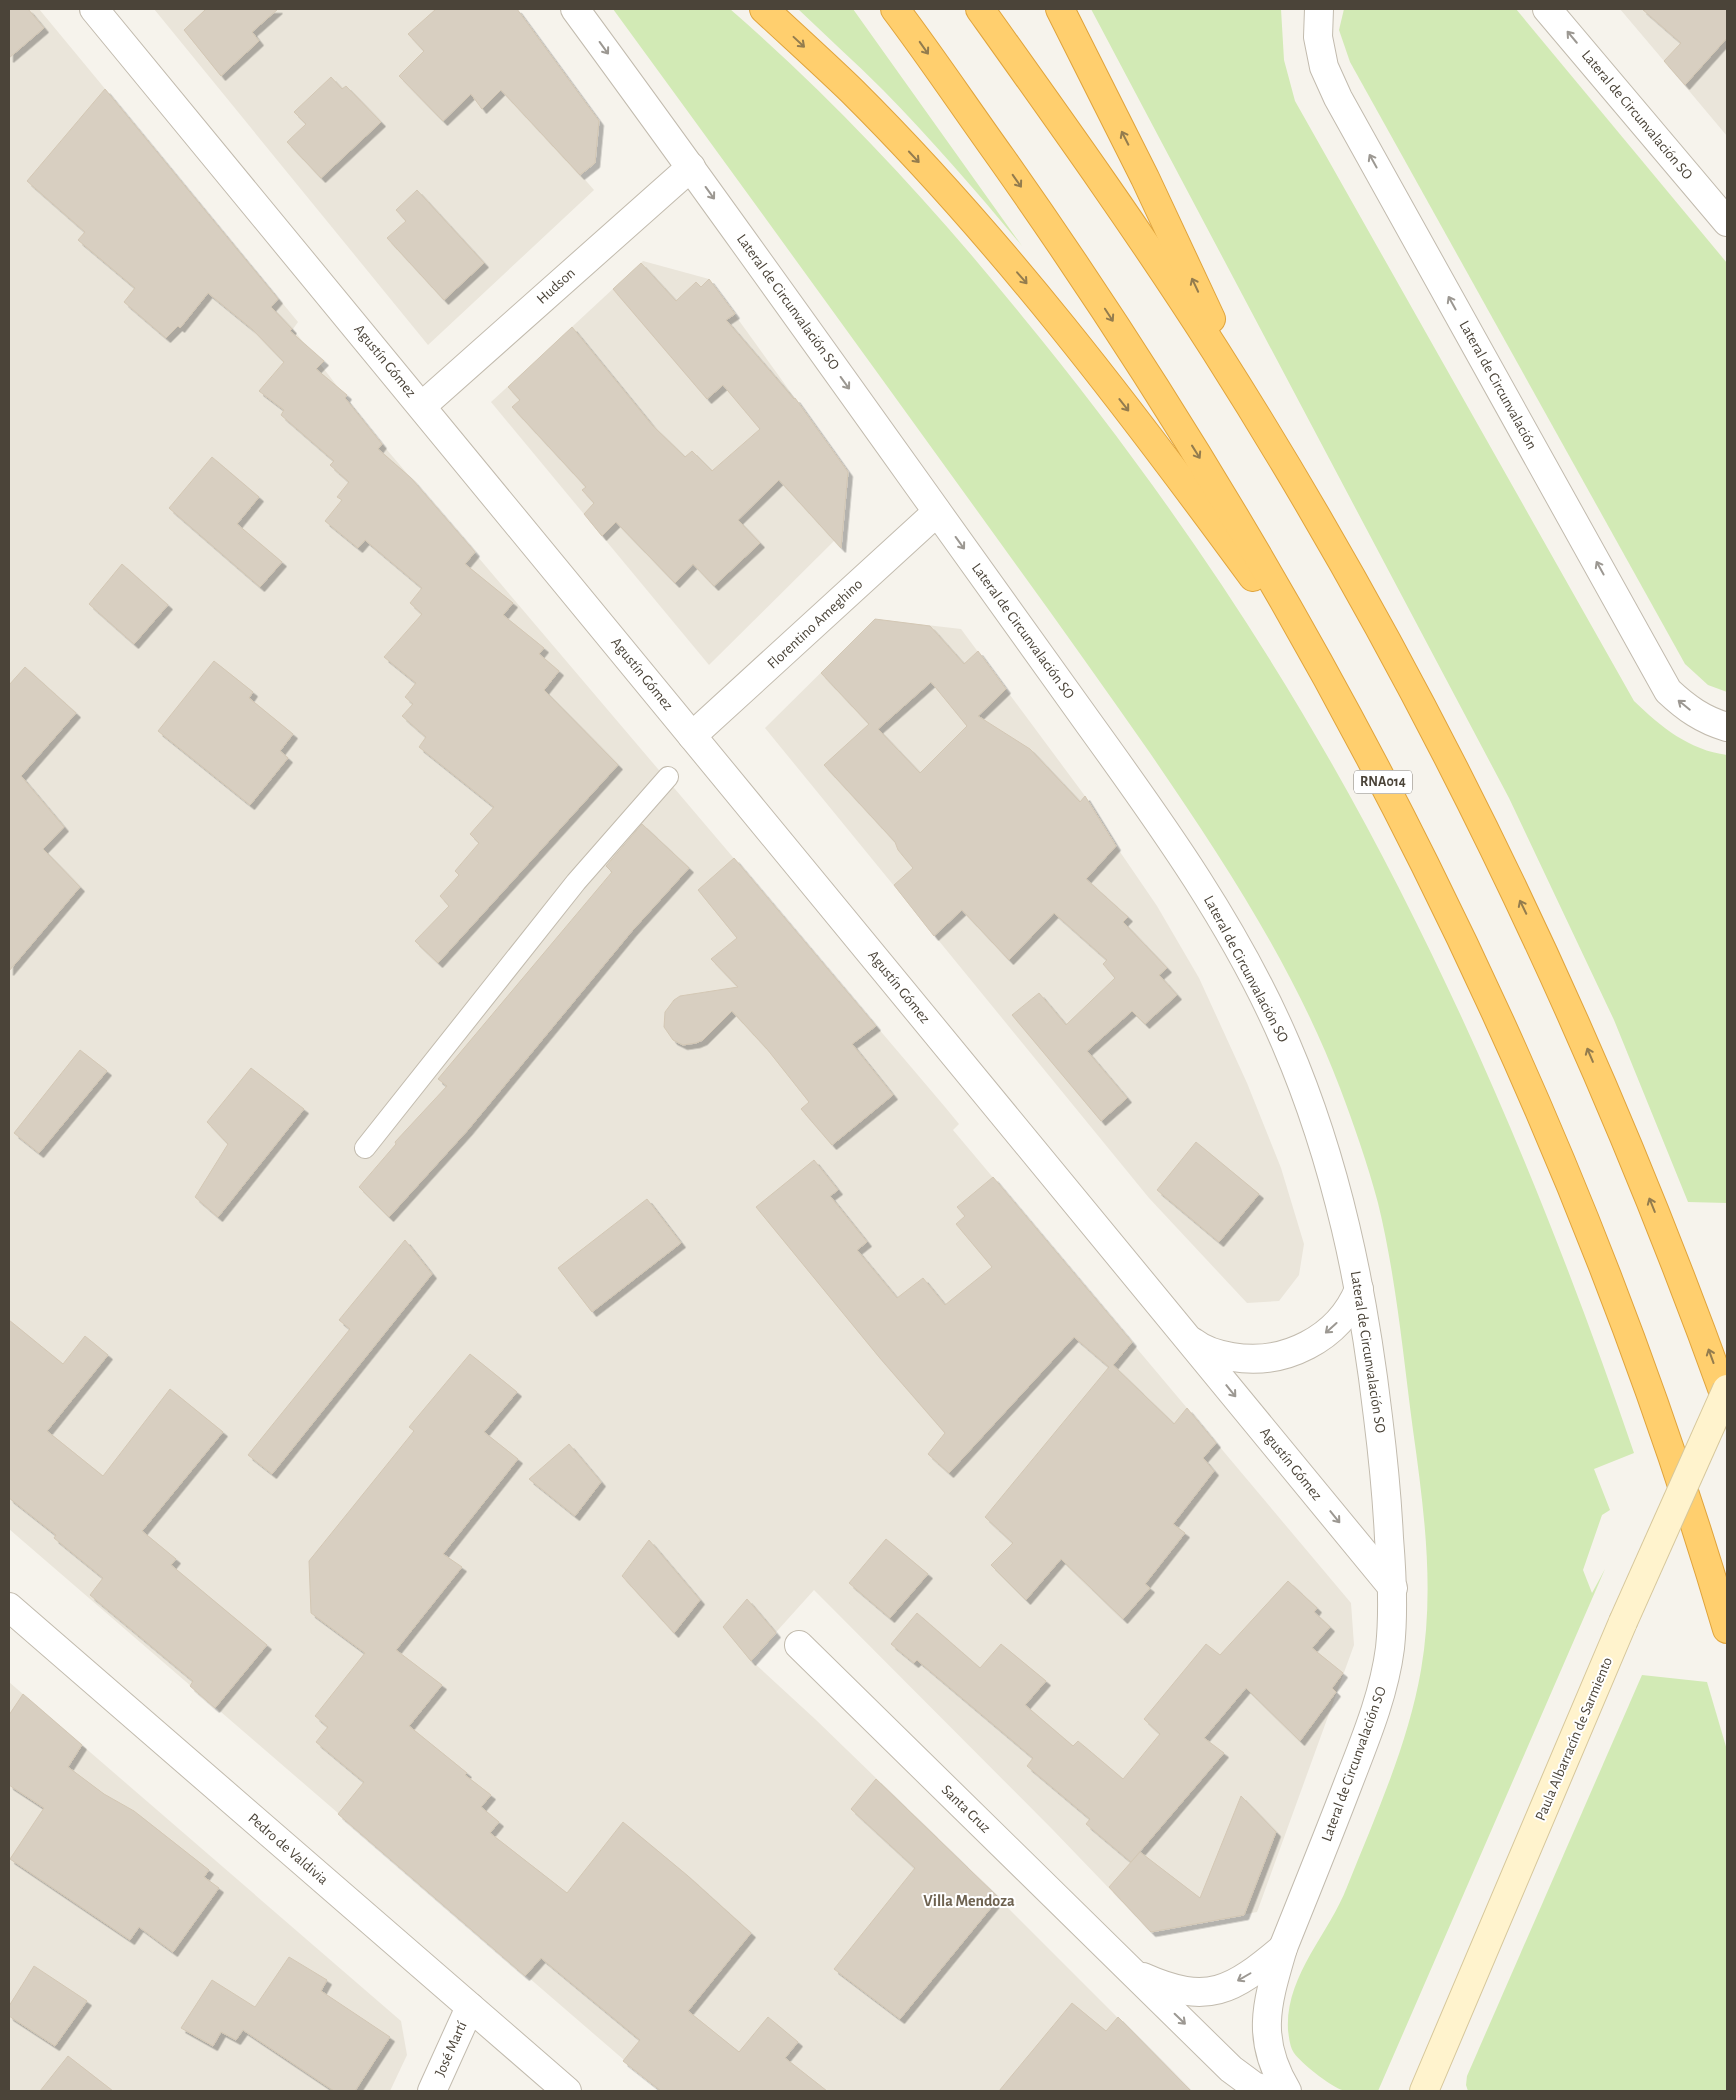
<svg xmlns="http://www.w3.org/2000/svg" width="1736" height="2100" font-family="'Alegreya Sans',sans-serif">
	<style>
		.residential { fill: #eae5da }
		.green { fill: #d2eab5 }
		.building { fill: #d8cfc1; stroke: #d3c7b4; fill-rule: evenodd; filter: url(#shadow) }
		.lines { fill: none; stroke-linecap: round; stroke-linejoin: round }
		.service-casing { stroke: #c2bbae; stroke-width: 22 }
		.minor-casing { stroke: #c2bbae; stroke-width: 30 }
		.tertiary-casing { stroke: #c2bbae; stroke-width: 30 }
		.secondary-casing { stroke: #d6c79b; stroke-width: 30 }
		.motorway-casing { stroke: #e0a43c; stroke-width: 30 }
		.service { stroke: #fff; stroke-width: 20 }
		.minor { stroke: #fff; stroke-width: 28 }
		.tertiary { stroke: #fff; stroke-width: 28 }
		.secondary { stroke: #fff3cd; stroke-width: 28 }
		.motorway { stroke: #ffcf6e; stroke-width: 28 }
		.secondary-bridge-casing { stroke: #d6c79b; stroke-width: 30; stroke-linecap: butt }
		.secondary-bridge { stroke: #fff3cd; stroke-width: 28 }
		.oneway { stroke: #9c9892 }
		.oneway2 { stroke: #937c4e }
		.labels { text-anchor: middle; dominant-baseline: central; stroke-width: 4; stroke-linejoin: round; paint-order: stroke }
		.shield { fill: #fff; stroke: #817c74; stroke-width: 1 }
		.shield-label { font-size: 14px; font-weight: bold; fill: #4b4439 }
		.street-label { font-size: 15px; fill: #4b4439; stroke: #fff }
		.neighbourhood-label { font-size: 16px; font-weight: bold; fill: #6e6250; stroke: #fff }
	</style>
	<defs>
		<filter id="shadow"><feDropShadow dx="4.5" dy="4.5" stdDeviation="0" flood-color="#0004"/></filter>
	</defs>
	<rect width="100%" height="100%" fill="#f6f3ec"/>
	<g class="residential">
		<path d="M 9,9 L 39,9 L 298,322 L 293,329 L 382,444 L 945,1107 L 959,1124 L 953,1130 L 1351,1603 L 1354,1645 L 1257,1912 L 1151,1932 L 1053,1830 L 814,1590 L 751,1660 L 815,1719 L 939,1839 L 1191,2091 L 660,2091 L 9,1529 Z"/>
		<path d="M 154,9 L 517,9 L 599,121 L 595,163 L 581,175 L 594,190 L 428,345 Z"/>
		<path d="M 1620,9 L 1727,9 L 1727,136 L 1664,61 Z"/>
		<path d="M 643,261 L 709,279 L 848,472 L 842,533 L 709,665 L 491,402 Z"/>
		<path d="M 875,619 L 961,629 L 1085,796 L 1116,846 L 1157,906 L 1199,978 L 1247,1083 L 1281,1168 L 1304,1244 L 1299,1275 L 1279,1301 L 1247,1303 L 1149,1198 L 765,728 Z"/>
		<path d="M 9,1682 L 401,2021 L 407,2055 L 390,2091 L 9,2091 Z"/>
	</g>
	<g class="green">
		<path d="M 613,9 L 730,9 C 837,102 933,206 1022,316 C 1137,456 1243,607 1332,764 C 1456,982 1553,1216 1634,1453 L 1594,1469 L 1610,1510 L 1602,1515 L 1583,1570 L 1592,1593 L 1605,1569 L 1378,2091 C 1367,2091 1352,2093 1342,2090 C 1329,2085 1302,2064 1294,2053 C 1290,2047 1289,2038 1288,2030 C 1285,1976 1329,1934 1347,1887 C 1375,1817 1408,1745 1421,1670 C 1435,1590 1424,1509 1413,1430 C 1403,1354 1396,1277 1378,1203 C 1368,1165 1354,1125 1340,1088 C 1294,967 1223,860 1150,753 C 1106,690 1062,628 1017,566 C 883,380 748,194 613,9 Z"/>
		<path d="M 798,9 L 853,9 L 1022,246 C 977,192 932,140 883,90 C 855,62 826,36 798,9 Z"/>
		<path d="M 1091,9 L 1281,9 L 1284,60 L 1295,101 L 1634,701 C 1661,727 1689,750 1727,755 L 1727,1203 L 1688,1202 L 1614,1020 L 1509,798 Z"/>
		<path d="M 1344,9 L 1516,9 L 1727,263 L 1727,692 L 1708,685 L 1685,664 L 1350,62 L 1339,30 Z"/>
		<path d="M 1642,1675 L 1707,1682 L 1727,1750 L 1727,2091 L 1468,2091 L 1466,2085 L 1467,2076 Z"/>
	</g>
	<g class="building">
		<path d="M 9,9 L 28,9 L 44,28 L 9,58 Z"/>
		<path d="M 206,9 L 278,9 L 252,32 L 259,41 L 221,76 L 184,30 Z"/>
		<path d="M 436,9 L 517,9 L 599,121 L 595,163 L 580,175 L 501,90 L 482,109 L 471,94 L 443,121 L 399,76 L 424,51 L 408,34 Z"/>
		<path d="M 1642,9 L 1727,9 L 1727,38 L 1685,85 L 1664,61 L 1681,43 Z"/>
		<path d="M 331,77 L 342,89 L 346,86 L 381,122 L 321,178 L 287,142 L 306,124 L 294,112 Z"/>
		<path d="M 105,89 L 278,299 L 271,307 L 292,329 L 290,331 L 324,361 L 316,369 L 347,395 L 345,398 L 382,444 L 378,449 L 411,478 L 475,552 L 465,564 L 513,603 L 503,615 L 544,648 L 539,654 L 559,671 L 544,690 L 618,765 L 438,963 L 415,941 L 449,906 L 440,896 L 459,875 L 455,871 L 479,843 L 470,834 L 494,807 L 419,747 L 426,737 L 402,716 L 413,704 L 405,697 L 416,683 L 384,657 L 422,614 L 410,603 L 422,588 L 365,540 L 358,548 L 325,521 L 342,500 L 337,497 L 349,482 L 330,465 L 334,461 L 281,415 L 284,410 L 259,391 L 284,362 L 252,329 L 208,293 L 180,328 L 178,326 L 166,338 L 124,302 L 135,288 L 78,240 L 85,232 L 27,181 Z"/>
		<path d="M 417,190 L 484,263 L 444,300 L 387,238 L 406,221 L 396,210 Z"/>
		<path d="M 641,263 L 676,301 L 696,282 L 701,287 L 709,279 L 735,314 L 726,320 L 794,399 L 795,398 L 848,472 L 841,548 L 779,480 L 738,520 L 760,543 L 714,586 L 693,564 L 675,583 L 616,522 L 602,536 L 584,514 L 594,503 L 582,490 L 586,487 L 512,407 L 520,400 L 508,387 L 572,327 L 652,425 L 685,457 L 692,451 L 712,471 L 760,429 L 723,385 L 707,399 L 613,289 Z"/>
		<path d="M 212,457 L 259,497 L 237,524 L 282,562 L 260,587 L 169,508 Z"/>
		<path d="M 122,564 L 168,605 L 134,644 L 89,604 Z"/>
		<path d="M 875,619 L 930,626 L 964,664 L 978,651 L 1006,689 L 978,716 L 1030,749 L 1080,802 L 1085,796 L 1116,846 L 1086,879 L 1128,917 L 1123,922 L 1167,968 L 1159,975 L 1177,995 L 1145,1024 L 1132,1011 L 1087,1051 L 1127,1098 L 1101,1121 L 1012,1015 L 1039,993 L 1066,1025 L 1115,978 L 1103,964 L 1107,960 L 1054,913 L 1009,960 L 962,910 L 934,936 L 894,885 L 913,868 L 898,850 L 895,842 L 824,765 L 869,724 L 821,673 ZM 931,682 L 967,726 L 920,773 L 878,729 Z"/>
		<path d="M 214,661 L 253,692 L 249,698 L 293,734 L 280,751 L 288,758 L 250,805 L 158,731 Z"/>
		<path d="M 25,667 L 76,713 L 21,776 L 64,827 L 43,849 L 80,887 L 9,971 L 9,685 Z"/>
		<path d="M 642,824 L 689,868 L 632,931 L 467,1131 L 389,1217 L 359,1187 L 396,1144 L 395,1142 L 447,1086 L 438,1079 L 612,872 L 606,866 Z"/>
		<path d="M 734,858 L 876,1026 L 852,1044 L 893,1095 L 832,1145 L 801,1109 L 809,1102 L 767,1049 L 732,1011 L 703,1040 L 696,1043 L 683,1045 L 673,1040 L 664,1027 L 665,1012 L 674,1000 L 680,996 L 738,987 L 711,959 L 737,938 L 698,890 Z"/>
		<path d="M 80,1050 L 107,1071 L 39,1153 L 14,1133 Z"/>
		<path d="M 251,1068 L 304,1109 L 218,1217 L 195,1197 L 228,1144 L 207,1122 Z"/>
		<path d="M 1196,1142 L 1259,1194 L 1219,1242 L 1157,1190 Z"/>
		<path d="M 814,1160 L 838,1190 L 830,1196 L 867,1242 L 857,1250 L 897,1298 L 923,1278 L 945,1305 L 992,1267 L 956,1224 L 965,1216 L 957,1207 L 993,1177 L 1132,1342 L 1113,1365 L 1174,1424 L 1187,1408 L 1216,1443 L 1203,1458 L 1214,1471 L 1173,1524 L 1185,1533 L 1145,1584 L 1150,1588 L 1123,1619 L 1061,1559 L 1026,1600 L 991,1565 L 1013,1543 L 985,1517 L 1109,1367 L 1074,1337 L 949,1473 L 928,1454 L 945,1433 L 879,1357 L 756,1207 Z"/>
		<path d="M 647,1199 L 681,1243 L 592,1312 L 558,1268 Z"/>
		<path d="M 405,1240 L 432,1274 L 272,1474 L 248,1455 L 350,1329 L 339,1320 Z"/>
		<path d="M 9,1320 L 63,1364 L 85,1336 L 108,1355 L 47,1431 L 103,1476 L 170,1389 L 223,1432 L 142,1531 L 176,1559 L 171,1565 L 267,1645 L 215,1708 L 190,1686 L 193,1681 L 90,1595 L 103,1578 L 54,1538 L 56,1535 L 9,1498 Z"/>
		<path d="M 470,1354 L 517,1392 L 484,1432 L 518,1459 L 443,1554 L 462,1567 L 396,1650 L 442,1685 L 409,1726 L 467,1773 L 465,1775 L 491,1795 L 481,1807 L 499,1822 L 490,1833 L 567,1893 L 623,1822 L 688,1876 L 751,1933 L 688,2011 L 739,2052 L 768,2017 L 798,2042 L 785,2058 L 827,2091 L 661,2091 L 623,2061 L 640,2040 L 541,1958 L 525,1976 L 338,1814 L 364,1782 L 316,1742 L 328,1727 L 315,1716 L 365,1653 L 311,1613 L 309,1561 L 414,1431 L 409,1427 Z"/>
		<path d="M 569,1444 L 601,1482 L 575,1516 L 529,1479 Z"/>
		<path d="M 886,1539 L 928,1574 L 890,1618 L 849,1583 Z"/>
		<path d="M 649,1540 L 700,1600 L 674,1633 L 622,1576 Z"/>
		<path d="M 1288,1581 L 1317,1608 L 1314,1612 L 1330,1627 L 1312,1648 L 1343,1673 L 1332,1688 L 1336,1692 L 1300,1741 L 1246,1688 L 1204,1738 L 1224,1753 L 1131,1862 L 1086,1824 L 1090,1819 L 1027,1766 L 1033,1758 L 917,1660 L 914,1663 L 891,1644 L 917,1613 L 980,1668 L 1001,1644 L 1046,1681 L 1025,1705 L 1073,1746 L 1078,1741 L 1123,1779 L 1160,1734 L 1144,1719 L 1168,1690 L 1206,1644 L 1220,1655 Z"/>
		<path d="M 747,1599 L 776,1633 L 751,1661 L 723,1627 Z"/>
		<path d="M 23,1694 L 82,1745 L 68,1767 L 104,1794 L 134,1811 L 209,1870 L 204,1877 L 219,1888 L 173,1952 L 139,1927 L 130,1940 L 10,1859 L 44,1808 L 9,1785 L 9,1715 Z"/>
		<path d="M 876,1779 L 999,1898 L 900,2019 L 834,1969 L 915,1868 L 851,1809 Z"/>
		<path d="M 1241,1796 L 1276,1832 L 1244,1915 L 1151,1932 L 1109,1887 L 1140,1852 L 1200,1898 Z"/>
		<path d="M 289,1957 L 327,1980 L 321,1991 L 390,2037 L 355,2091 L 334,2091 L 243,2030 L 236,2040 L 221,2032 L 213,2046 L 181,2028 L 212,1980 L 255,2007 Z"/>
		<path d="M 34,1966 L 87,2001 L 55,2046 L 9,2016 L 9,2006 Z"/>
		<path d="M 1072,2003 L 1106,2031 L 1118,2017 L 1191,2091 L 999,2091 Z"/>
		<path d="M 68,2056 L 113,2091 L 40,2091 Z"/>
	</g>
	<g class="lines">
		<defs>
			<path id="service" d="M 365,1148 L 576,882 L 668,777"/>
			<g id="minor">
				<path d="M 94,9 L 1393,1588"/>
				<path d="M 422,406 L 691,167"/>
				<path d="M 692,736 L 937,512"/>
				<path d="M 1193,1342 C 1203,1350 1219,1355 1232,1357 C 1284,1366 1339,1339 1359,1289"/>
				<path d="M 799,1645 L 1231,2069 L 1254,2086 L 1269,2091"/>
				<path d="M 1143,1977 C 1208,2006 1232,1991 1283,1948"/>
				<path d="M 432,2091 L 470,2007"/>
			</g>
			<g id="tertiary">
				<path d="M 575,9 C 697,175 816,342 936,510 C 987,581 1038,653 1090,725 C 1163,826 1237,929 1286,1044 C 1337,1163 1363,1289 1378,1417 C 1383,1457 1387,1497 1389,1538 C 1392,1574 1394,1611 1390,1648 C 1384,1695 1365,1740 1348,1784 C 1327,1839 1305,1893 1283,1948 C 1267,2003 1255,2038 1287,2091"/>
				<path d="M 1319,9 L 1318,37 L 1324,67 L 1338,98 L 1668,691 C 1686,708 1703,720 1727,727"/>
				<path d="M 1547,9 L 1727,222"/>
				<path d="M 9,1607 L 567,2091"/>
			</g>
			<path id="secondary" d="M 1424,2091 L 1623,1622"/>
			<g id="motorway">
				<path d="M 764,9 C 793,36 823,63 852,91 C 1001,239 1129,408 1253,577"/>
				<path d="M 895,9 C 932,58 966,109 1002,159 C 1318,607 1572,1102 1727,1629"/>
				<path d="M 980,9 C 1060,121 1141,234 1215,350 C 1425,680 1595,1035 1727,1402"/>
				<path d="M 1060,9 L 1145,178 L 1211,319"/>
			</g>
		</defs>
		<use href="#service" class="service-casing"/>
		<use href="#minor" class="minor-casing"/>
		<use href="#tertiary" class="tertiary-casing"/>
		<use href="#secondary" class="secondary-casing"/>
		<use href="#motorway" class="motorway-casing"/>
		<use href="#service" class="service"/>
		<use href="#minor" class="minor"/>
		<use href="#tertiary" class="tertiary"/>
		<use href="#secondary" class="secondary"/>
		<use href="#motorway" class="motorway"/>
		<defs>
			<path id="secondary-bridge" d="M 1623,1622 L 1727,1389"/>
		</defs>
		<use href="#secondary-bridge" class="secondary-bridge-casing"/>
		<use href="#secondary-bridge" class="secondary-bridge"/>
	</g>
	<defs><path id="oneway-shaft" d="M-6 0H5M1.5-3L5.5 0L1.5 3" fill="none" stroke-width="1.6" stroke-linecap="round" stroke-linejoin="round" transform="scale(1.25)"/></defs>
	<g class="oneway">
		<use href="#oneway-shaft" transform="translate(1572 37) rotate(-130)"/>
		<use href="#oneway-shaft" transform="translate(604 48) rotate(54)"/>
		<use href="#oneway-shaft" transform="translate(1373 161) rotate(-119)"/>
		<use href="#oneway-shaft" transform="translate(710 193) rotate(54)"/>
		<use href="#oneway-shaft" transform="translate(1452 303) rotate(-119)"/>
		<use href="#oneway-shaft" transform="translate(845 383) rotate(54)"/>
		<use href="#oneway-shaft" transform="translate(960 543) rotate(54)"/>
		<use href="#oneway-shaft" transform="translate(1600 568) rotate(-119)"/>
		<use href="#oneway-shaft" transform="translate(1684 705) rotate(-141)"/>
		<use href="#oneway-shaft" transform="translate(1331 1328) rotate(138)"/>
		<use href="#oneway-shaft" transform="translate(1231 1391) rotate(51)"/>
		<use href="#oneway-shaft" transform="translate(1335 1517) rotate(51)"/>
		<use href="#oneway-shaft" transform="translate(1244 1977) rotate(150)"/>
		<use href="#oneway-shaft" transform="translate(1180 2019) rotate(44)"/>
	</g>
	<g class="oneway2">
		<use href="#oneway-shaft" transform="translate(799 42) rotate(43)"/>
		<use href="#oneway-shaft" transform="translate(924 48) rotate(55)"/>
		<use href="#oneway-shaft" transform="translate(1125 138) rotate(-117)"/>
		<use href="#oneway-shaft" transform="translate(914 157) rotate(47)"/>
		<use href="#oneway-shaft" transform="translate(1017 181) rotate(55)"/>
		<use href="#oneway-shaft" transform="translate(1022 278) rotate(49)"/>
		<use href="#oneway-shaft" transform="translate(1195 285) rotate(-115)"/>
		<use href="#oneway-shaft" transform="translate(1109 315) rotate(57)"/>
		<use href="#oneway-shaft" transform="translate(1124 405) rotate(52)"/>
		<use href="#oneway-shaft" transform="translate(1196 452) rotate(58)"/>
		<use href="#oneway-shaft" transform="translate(1523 907) rotate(-116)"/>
		<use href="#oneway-shaft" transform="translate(1590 1055) rotate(-113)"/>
		<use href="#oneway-shaft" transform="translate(1652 1205) rotate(-112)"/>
		<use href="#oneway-shaft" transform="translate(1711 1356) rotate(-110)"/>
	</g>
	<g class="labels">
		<rect class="shield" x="1354" y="770.5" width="58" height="23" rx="4"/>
		<g class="shield-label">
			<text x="1383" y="782">RNA014</text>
		</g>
		<g class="street-label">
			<text transform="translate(1637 115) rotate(50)">Lateral de Circunvalación SO</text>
			<text transform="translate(556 286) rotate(-42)">Hudson</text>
			<text transform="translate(788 302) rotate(54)">Lateral de Circunvalación SO</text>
			<text transform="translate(385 361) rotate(51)">Agustín Gómez</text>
			<text transform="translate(1498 385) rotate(61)">Lateral de Circunvalación</text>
			<text transform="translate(815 624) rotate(-43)">Florentino Ameghino</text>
			<text transform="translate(1023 631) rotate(54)">Lateral de Circunvalación SO</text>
			<text transform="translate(642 674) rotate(51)">Agustín Gómez</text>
			<text transform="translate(1246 969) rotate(62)">Lateral de Circunvalación SO</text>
			<text transform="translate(899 987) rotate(51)">Agustín Gómez</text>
			<text transform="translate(1368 1352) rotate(81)">Lateral de Circunvalación SO</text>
			<text transform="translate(1291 1464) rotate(51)">Agustín Gómez</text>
			<text transform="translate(1574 1739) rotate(-67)">Paula Albarracín de Sarmiento</text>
			<text transform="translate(1354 1764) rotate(-70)">Lateral de Circunvalación SO</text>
			<text transform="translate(966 1809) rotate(44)">Santa Cruz</text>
			<text transform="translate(288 1849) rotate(41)">Pedro de Valdivia</text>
			<text transform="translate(451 2049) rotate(-66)">José Martí</text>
		</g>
		<g class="neighbourhood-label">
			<text x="969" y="1901">Villa Mendoza</text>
		</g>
	</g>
	<rect width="1736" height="2100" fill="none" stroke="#4b4439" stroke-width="20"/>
</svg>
